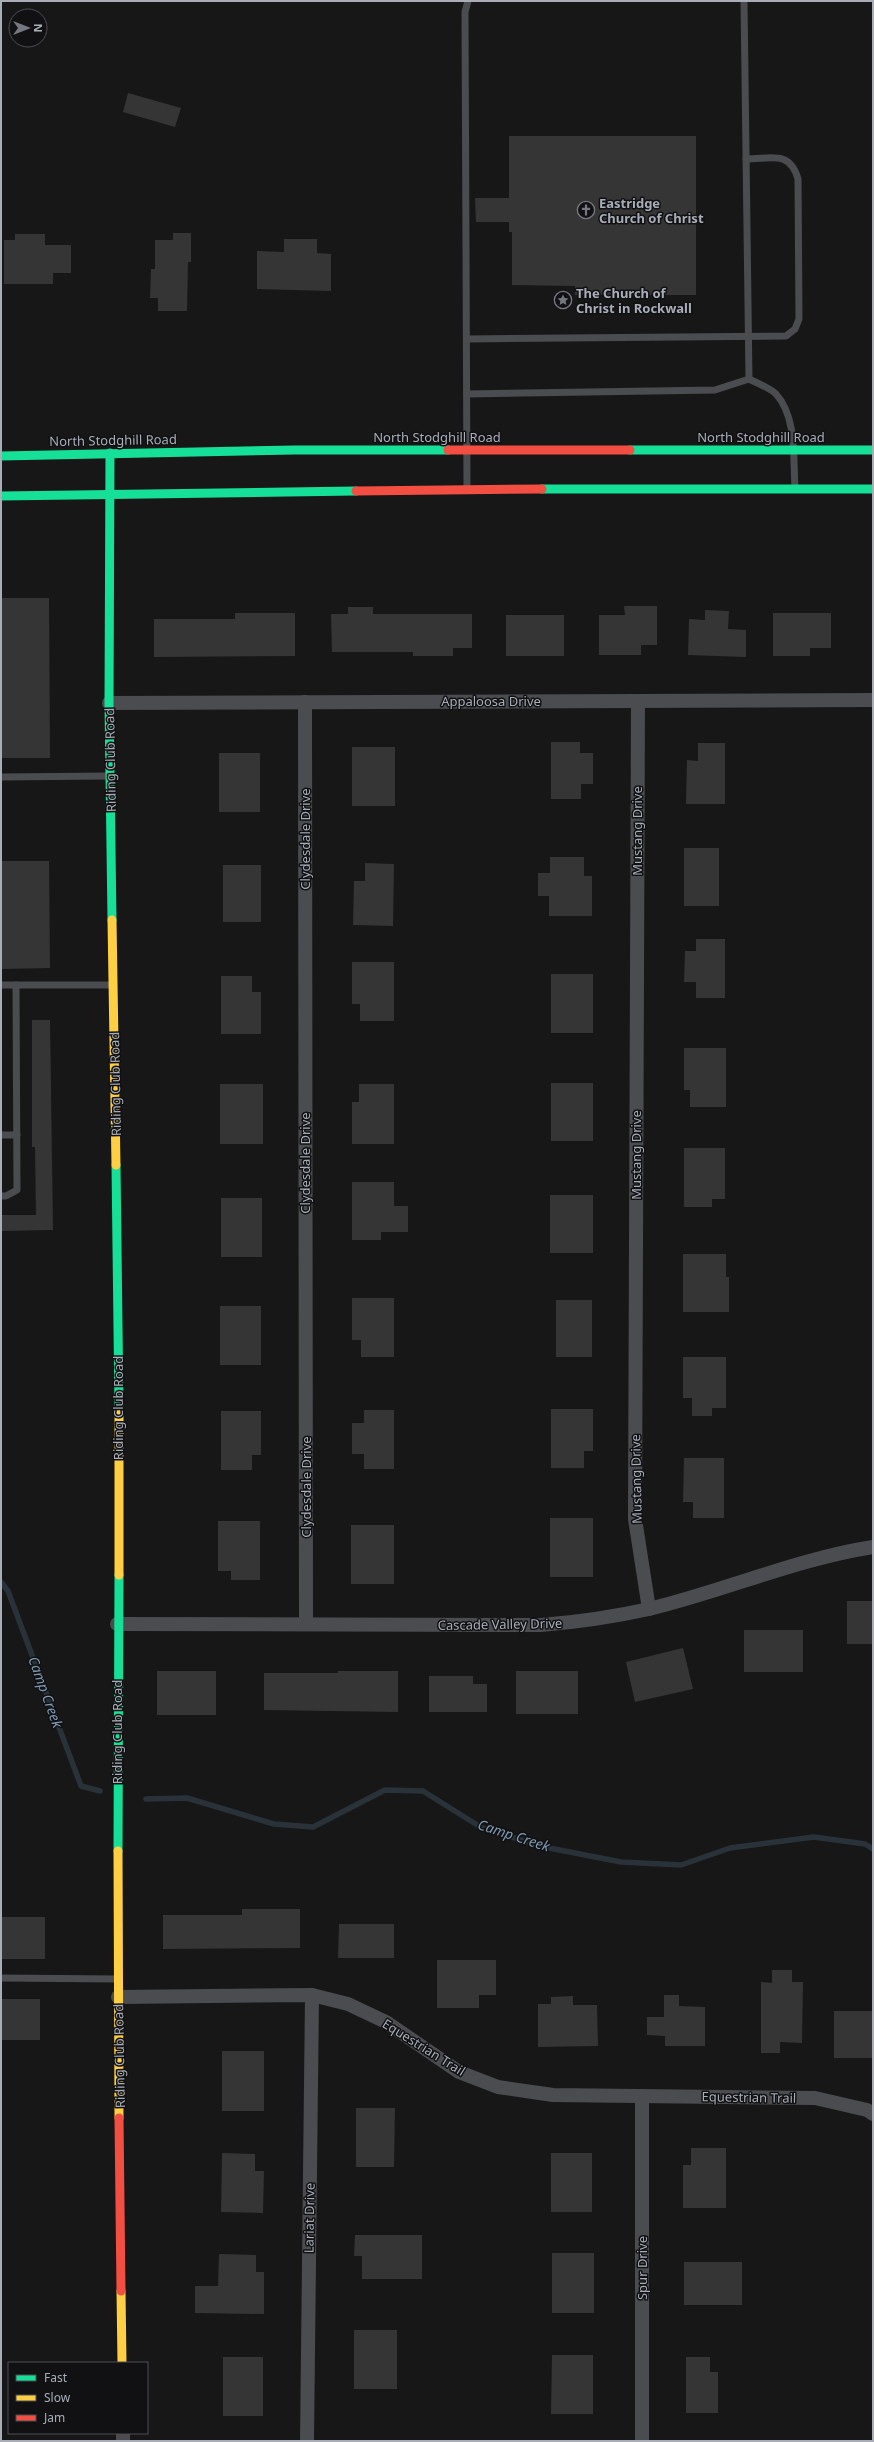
<svg xmlns="http://www.w3.org/2000/svg" width="874" height="2442" font-family="'Noto Sans',sans-serif">
	<style>
		.lines { fill: none; stroke-linecap: round; stroke-linejoin: round }
		.stream { stroke: #2a3239; stroke-width: 5.5 }
		.building { fill: #353536 }
		.lane { stroke: #4b4c50; stroke-width: 7 }
		.street { stroke: #4b4c50; stroke-width: 14 }
		.fast { stroke: #16e098; stroke-width: 9 }
		.slow { stroke: #ffcf43; stroke-width: 9 }
		.jam { stroke: #f24e42; stroke-width: 9 }
		.labels { text-anchor: middle; dominant-baseline: central; stroke-width: 3; stroke-linejoin: round; paint-order: stroke }
		.poi-label { font-size: 13px; font-weight: bold; fill: #a8adb8; stroke: #111113; text-anchor: start }
		.street-label { font-size: 13px; fill: #a8adb8; stroke: #111113 }
		.water-label { font-size: 14px; font-style: italic; fill: #7f9bb3; stroke: #111113 }
	</style>
	<rect width="100%" height="100%" fill="#171717"/>
	<g class="lines">
		<g class="stream">
			<path d="M 1,1582 L 8,1591 L 81,1786 L 100,1791"/>
			<path d="M 146,1799 L 187,1798 L 274,1824 L 313,1827 L 385,1790 L 423,1791 L 482,1828 L 544,1847 L 621,1862 L 681,1865 L 730,1848 L 814,1837 L 865,1844 L 873,1849"/>
		</g>
	</g>
	<g class="building">
		<path d="M 128,93 L 181,108 L 175,127 L 123,112 Z"/>
		<path d="M 509,136 L 696,136 L 696,295 L 575,295 L 575,286 L 512,285 L 512,232 L 509,232 L 509,222 L 476,222 L 475,198 L 509,198 Z"/>
		<path d="M 173,233 L 191,233 L 191,262 L 188,262 L 187,311 L 158,311 L 158,298 L 150,298 L 151,269 L 155,269 L 155,240 L 173,240 Z"/>
		<path d="M 15,234 L 45,234 L 45,245 L 71,245 L 71,273 L 53,273 L 53,284 L 4,284 L 4,240 L 15,240 Z"/>
		<path d="M 284,239 L 317,239 L 317,253 L 331,254 L 331,291 L 257,289 L 257,251 L 284,252 Z"/>
		<path d="M 1,598 L 49,598 L 50,758 L 1,758 Z"/>
		<path d="M 624,606 L 657,606 L 657,645 L 641,645 L 641,655 L 599,655 L 599,615 L 625,615 Z"/>
		<path d="M 348,607 L 373,607 L 373,614 L 472,614 L 472,648 L 453,648 L 453,656 L 413,656 L 413,652 L 332,652 L 331,614 L 348,614 Z"/>
		<path d="M 705,610 L 729,611 L 728,629 L 746,630 L 746,657 L 688,655 L 689,619 L 705,620 Z"/>
		<path d="M 235,613 L 295,613 L 295,656 L 154,657 L 154,619 L 235,619 Z"/>
		<path d="M 773,613 L 831,613 L 831,648 L 810,648 L 810,656 L 773,656 Z"/>
		<rect x="506" y="615" width="58" height="41"/>
		<path d="M 551,742 L 580,742 L 580,753 L 593,753 L 593,784 L 581,784 L 581,799 L 551,799 Z"/>
		<path d="M 698,743 L 725,743 L 725,804 L 686,804 L 687,760 L 698,761 Z"/>
		<rect x="352" y="747" width="43" height="59"/>
		<rect x="219" y="753" width="41" height="59"/>
		<rect x="684" y="848" width="35" height="58"/>
		<path d="M 550,857 L 584,857 L 584,876 L 592,876 L 592,916 L 549,916 L 549,896 L 538,896 L 538,873 L 550,873 Z"/>
		<path d="M 1,861 L 49,861 L 50,968 L 1,969 Z"/>
		<path d="M 365,863 L 394,864 L 393,926 L 353,925 L 354,881 L 365,881 Z"/>
		<rect x="223" y="865" width="38" height="57"/>
		<path d="M 696,939 L 725,939 L 725,998 L 696,998 L 696,982 L 684,982 L 685,951 L 696,951 Z"/>
		<path d="M 352,962 L 394,962 L 394,1021 L 360,1021 L 360,1004 L 352,1004 Z"/>
		<rect x="551" y="974" width="42" height="59"/>
		<path d="M 221,976 L 252,976 L 252,992 L 261,992 L 261,1034 L 221,1034 Z"/>
		<path d="M 32,1020 L 50,1020 L 53,1230 L 1,1231 L 1,1215 L 36,1215 L 35,1147 L 32,1147 Z"/>
		<path d="M 684,1048 L 726,1048 L 726,1107 L 690,1107 L 690,1090 L 684,1090 Z"/>
		<rect x="551" y="1083" width="42" height="58"/>
		<rect x="220" y="1084" width="43" height="60"/>
		<path d="M 359,1084 L 394,1084 L 394,1144 L 352,1144 L 352,1102 L 359,1102 Z"/>
		<path d="M 684,1148 L 725,1148 L 725,1199 L 712,1199 L 712,1207 L 684,1207 Z"/>
		<path d="M 352,1182 L 394,1182 L 394,1206 L 408,1206 L 408,1232 L 381,1232 L 381,1240 L 352,1240 Z"/>
		<rect x="550" y="1195" width="43" height="58"/>
		<rect x="221" y="1198" width="41" height="59"/>
		<path d="M 683,1254 L 726,1254 L 726,1277 L 729,1277 L 729,1312 L 683,1312 Z"/>
		<path d="M 352,1298 L 394,1298 L 394,1357 L 361,1357 L 361,1340 L 352,1340 Z"/>
		<rect x="556" y="1300" width="36" height="57"/>
		<rect x="220" y="1306" width="41" height="59"/>
		<path d="M 683,1357 L 726,1357 L 726,1408 L 712,1408 L 712,1416 L 692,1416 L 692,1398 L 683,1398 Z"/>
		<path d="M 551,1409 L 593,1409 L 593,1451 L 584,1451 L 584,1468 L 551,1468 Z"/>
		<path d="M 364,1410 L 394,1410 L 394,1469 L 364,1469 L 364,1454 L 352,1454 L 352,1423 L 364,1423 Z"/>
		<path d="M 221,1411 L 261,1411 L 261,1455 L 252,1455 L 252,1470 L 221,1470 Z"/>
		<path d="M 684,1458 L 724,1458 L 724,1518 L 693,1518 L 693,1502 L 683,1502 Z"/>
		<rect x="550" y="1518" width="43" height="59"/>
		<path d="M 218,1521 L 260,1521 L 260,1580 L 231,1580 L 231,1571 L 218,1571 Z"/>
		<rect x="351" y="1525" width="43" height="59"/>
		<rect x="847" y="1601" width="26" height="43"/>
		<rect x="744" y="1630" width="59" height="42"/>
		<path d="M 683,1648 L 693,1689 L 635,1702 L 626,1662 Z"/>
		<rect x="157" y="1671" width="59" height="44"/>
		<path d="M 338,1671 L 398,1671 L 398,1712 L 264,1710 L 264,1673 L 338,1673 Z"/>
		<rect x="516" y="1671" width="62" height="43"/>
		<path d="M 429,1676 L 473,1676 L 473,1684 L 487,1684 L 487,1712 L 429,1712 Z"/>
		<path d="M 242,1909 L 300,1909 L 300,1948 L 163,1949 L 163,1915 L 242,1915 Z"/>
		<rect x="1" y="1917" width="44" height="42"/>
		<path d="M 339,1924 L 394,1924 L 394,1958 L 338,1958 Z"/>
		<path d="M 437,1960 L 496,1960 L 496,1995 L 479,1995 L 479,2008 L 437,2008 Z"/>
		<path d="M 772,1970 L 792,1970 L 792,1982 L 803,1982 L 802,2043 L 780,2042 L 780,2053 L 761,2053 L 761,1982 L 772,1983 Z"/>
		<path d="M 664,1995 L 679,1995 L 679,2006 L 705,2007 L 705,2046 L 665,2046 L 665,2036 L 647,2035 L 647,2017 L 664,2017 Z"/>
		<path d="M 573,1996 L 573,2005 L 597,2005 L 598,2046 L 538,2047 L 538,2004 L 551,2004 L 551,1997 Z"/>
		<rect x="1" y="1999" width="39" height="41"/>
		<rect x="834" y="2011" width="39" height="47"/>
		<rect x="222" y="2051" width="42" height="60"/>
		<path d="M 356,2108 L 395,2108 L 394,2167 L 356,2167 Z"/>
		<path d="M 691,2148 L 726,2148 L 726,2208 L 683,2208 L 683,2165 L 691,2165 Z"/>
		<path d="M 222,2153 L 255,2154 L 255,2171 L 264,2171 L 263,2213 L 221,2212 Z"/>
		<rect x="551" y="2153" width="41" height="59"/>
		<path d="M 355,2235 L 422,2235 L 422,2279 L 362,2279 L 362,2256 L 354,2256 Z"/>
		<rect x="552" y="2253" width="42" height="60"/>
		<path d="M 219,2254 L 256,2255 L 256,2272 L 264,2272 L 264,2314 L 195,2313 L 195,2286 L 218,2286 Z"/>
		<rect x="684" y="2262" width="58" height="43"/>
		<rect x="354" y="2330" width="43" height="59"/>
		<path d="M 552,2355 L 593,2355 L 593,2414 L 551,2414 Z"/>
		<rect x="223" y="2357" width="40" height="59"/>
		<path d="M 686,2357 L 710,2357 L 710,2372 L 718,2372 L 718,2413 L 686,2413 Z"/>
	</g>
	<g class="lines">
		<g class="lane">
			<path d="M 744,1 L 749,379"/>
			<path d="M 467,339 L 786,336 L 795,329 L 799,319 L 798,179 C 790,150 771,159 746,159"/>
			<path d="M 467,394 L 715,390 L 749,379 C 757,383 770,388 776,394 C 797,417 793,458 795,487"/>
			<path d="M 467,487 L 465,12 L 468,1"/>
			<path d="M 1,777 L 108,776"/>
			<path d="M 1,985 L 111,985"/>
			<path d="M 1,1135 L 17,1135"/>
			<path d="M 1,1196 L 6,1196 L 17,1190 L 16,985"/>
			<path d="M 1,1978 L 118,1979"/>
		</g>
		<g class="street">
			<path d="M 638,701 L 635,1519 L 649,1609"/>
			<path d="M 305,702 L 306,1624"/>
			<path d="M 109,703 L 873,700"/>
			<path d="M 117,1624 L 541,1625 C 578,1622 613,1617 649,1609 C 724,1591 796,1559 873,1547"/>
			<path d="M 118,1997 L 312,1995 L 348,2004 L 386,2022 L 459,2072 L 498,2087 L 553,2095 L 815,2098 L 867,2110 L 873,2114"/>
			<path d="M 642,2096 L 642,2441"/>
			<path d="M 123,2433 L 123,2441"/>
			<path d="M 307,2441 L 312,1995"/>
		</g>
		<g class="fast">
			<path d="M 630,450 L 873,450"/>
			<path d="M 110,453 L 109,703 L 112,920"/>
			<path d="M 1,456 L 295,450 L 448,450"/>
			<path d="M 542,489 L 873,489"/>
			<path d="M 1,496 L 356,491"/>
			<path d="M 116,1165 L 119,1408"/>
			<path d="M 118,1851 L 119,1575"/>
		</g>
		<g class="slow">
			<path d="M 112,920 L 116,1165"/>
			<path d="M 119,1575 L 119,1408"/>
			<path d="M 118,1851 L 119,2118"/>
			<path d="M 121,2291 L 122,2363"/>
		</g>
		<g class="jam">
			<path d="M 448,450 L 630,450"/>
			<path d="M 356,491 L 542,489"/>
			<path d="M 119,2118 L 121,2291"/>
		</g>
	</g>
	<defs>
		<symbol id="church-ring" viewBox="-11 -11 22 22"><circle r="9.5" fill="#111113" stroke="#757880" stroke-width="1.5"/><path d="M-1.2-6h2.4v3.5h3.3v2.4h-3.3V6h-2.4V-.1h-3.3v-2.4h3.3Z" fill="#757880"/></symbol>
		<symbol id="sight-ring" viewBox="-11 -11 22 22"><circle r="9.5" fill="#111113" stroke="#757880" stroke-width="1.5"/><path d="M0-6L1.8-2.2L6-1.7L2.9 1.2L3.7 5.4L0 3.3L-3.7 5.4L-2.9 1.2L-6-1.7L-1.8-2.2Z" fill="#757880"/></symbol>
	</defs>
	<g fill-rule="evenodd">
		<use href="#church-ring" x="576" y="200" width="20" height="20"/>
		<use href="#sight-ring" x="553" y="290" width="20" height="20"/>
	</g>
	<g class="labels">
		<g class="poi-label">
			<text x="599" y="203">Eastridge<tspan x="599" dy="15">Church of Christ</tspan></text>
			<text x="576" y="293">The Church of<tspan x="576" dy="15">Christ in Rockwall</tspan></text>
		</g>
		<g class="street-label">
			<text x="437" y="437">North Stodghill Road</text>
			<text x="761" y="437">North Stodghill Road</text>
			<text transform="translate(113 440) rotate(-1)">North Stodghill Road</text>
			<text x="491" y="701">Appaloosa Drive</text>
			<text transform="translate(110 760) rotate(-91)">Riding Club Road</text>
			<text transform="translate(637 831) rotate(-90)">Mustang Drive</text>
			<text transform="translate(305 839) rotate(-90)">Clydesdale Drive</text>
			<text transform="translate(115 1084) rotate(-91)">Riding Club Road</text>
			<text transform="translate(636 1155) rotate(-90)">Mustang Drive</text>
			<text transform="translate(305 1163) rotate(-90)">Clydesdale Drive</text>
			<text transform="translate(118 1408) rotate(-90)">Riding Club Road</text>
			<text transform="translate(636 1479) rotate(-91)">Mustang Drive</text>
			<text transform="translate(306 1487) rotate(-90)">Clydesdale Drive</text>
			<text transform="translate(500 1624) rotate(-1)">Cascade Valley Drive</text>
			<text transform="translate(117 1732) rotate(-90)">Riding Club Road</text>
			<text transform="translate(424 2047) rotate(32)">Equestrian Trail</text>
			<text transform="translate(119 2056) rotate(-91)">Riding Club Road</text>
			<text transform="translate(749 2097) rotate(1)">Equestrian Trail</text>
			<text transform="translate(309 2218) rotate(-89)">Lariat Drive</text>
			<text transform="translate(642 2268) rotate(-90)">Spur Drive</text>
		</g>
		<g class="water-label">
			<text transform="translate(46 1692) rotate(70)">Camp Creek</text>
			<text transform="translate(514 1835) rotate(18)">Camp Creek</text>
		</g>
	</g>
	<rect width="874" height="2442" fill="none" stroke="#a8adb8" stroke-width="4"/>
	<rect x="8" y="2362" width="140" height="72" fill="#111113" stroke="#4d4f55"/>
	<rect x="16" y="2375" width="20" height="6" fill="#16e098" stroke="#4d4f55"/>
	<text x="44" y="2382" font-size="12" fill="#a8adb8">Fast</text>
	<rect x="16" y="2395" width="20" height="6" fill="#ffcf43" stroke="#4d4f55"/>
	<text x="44" y="2402" font-size="12" fill="#a8adb8">Slow</text>
	<rect x="16" y="2415" width="20" height="6" fill="#f24e42" stroke="#4d4f55"/>
	<text x="44" y="2422" font-size="12" fill="#a8adb8">Jam</text>
	<g transform="translate(28 28) rotate(90)"><circle r="19" fill="#111113" stroke="#4d4f55"/>
	<path d="M0-3L7 15L0 10L-7 15Z" fill="#757880"/>
	<text y="-6" font-size="11" font-weight="bold" text-anchor="middle" fill="#a8adb8">N</text>
	</g>
</svg>
